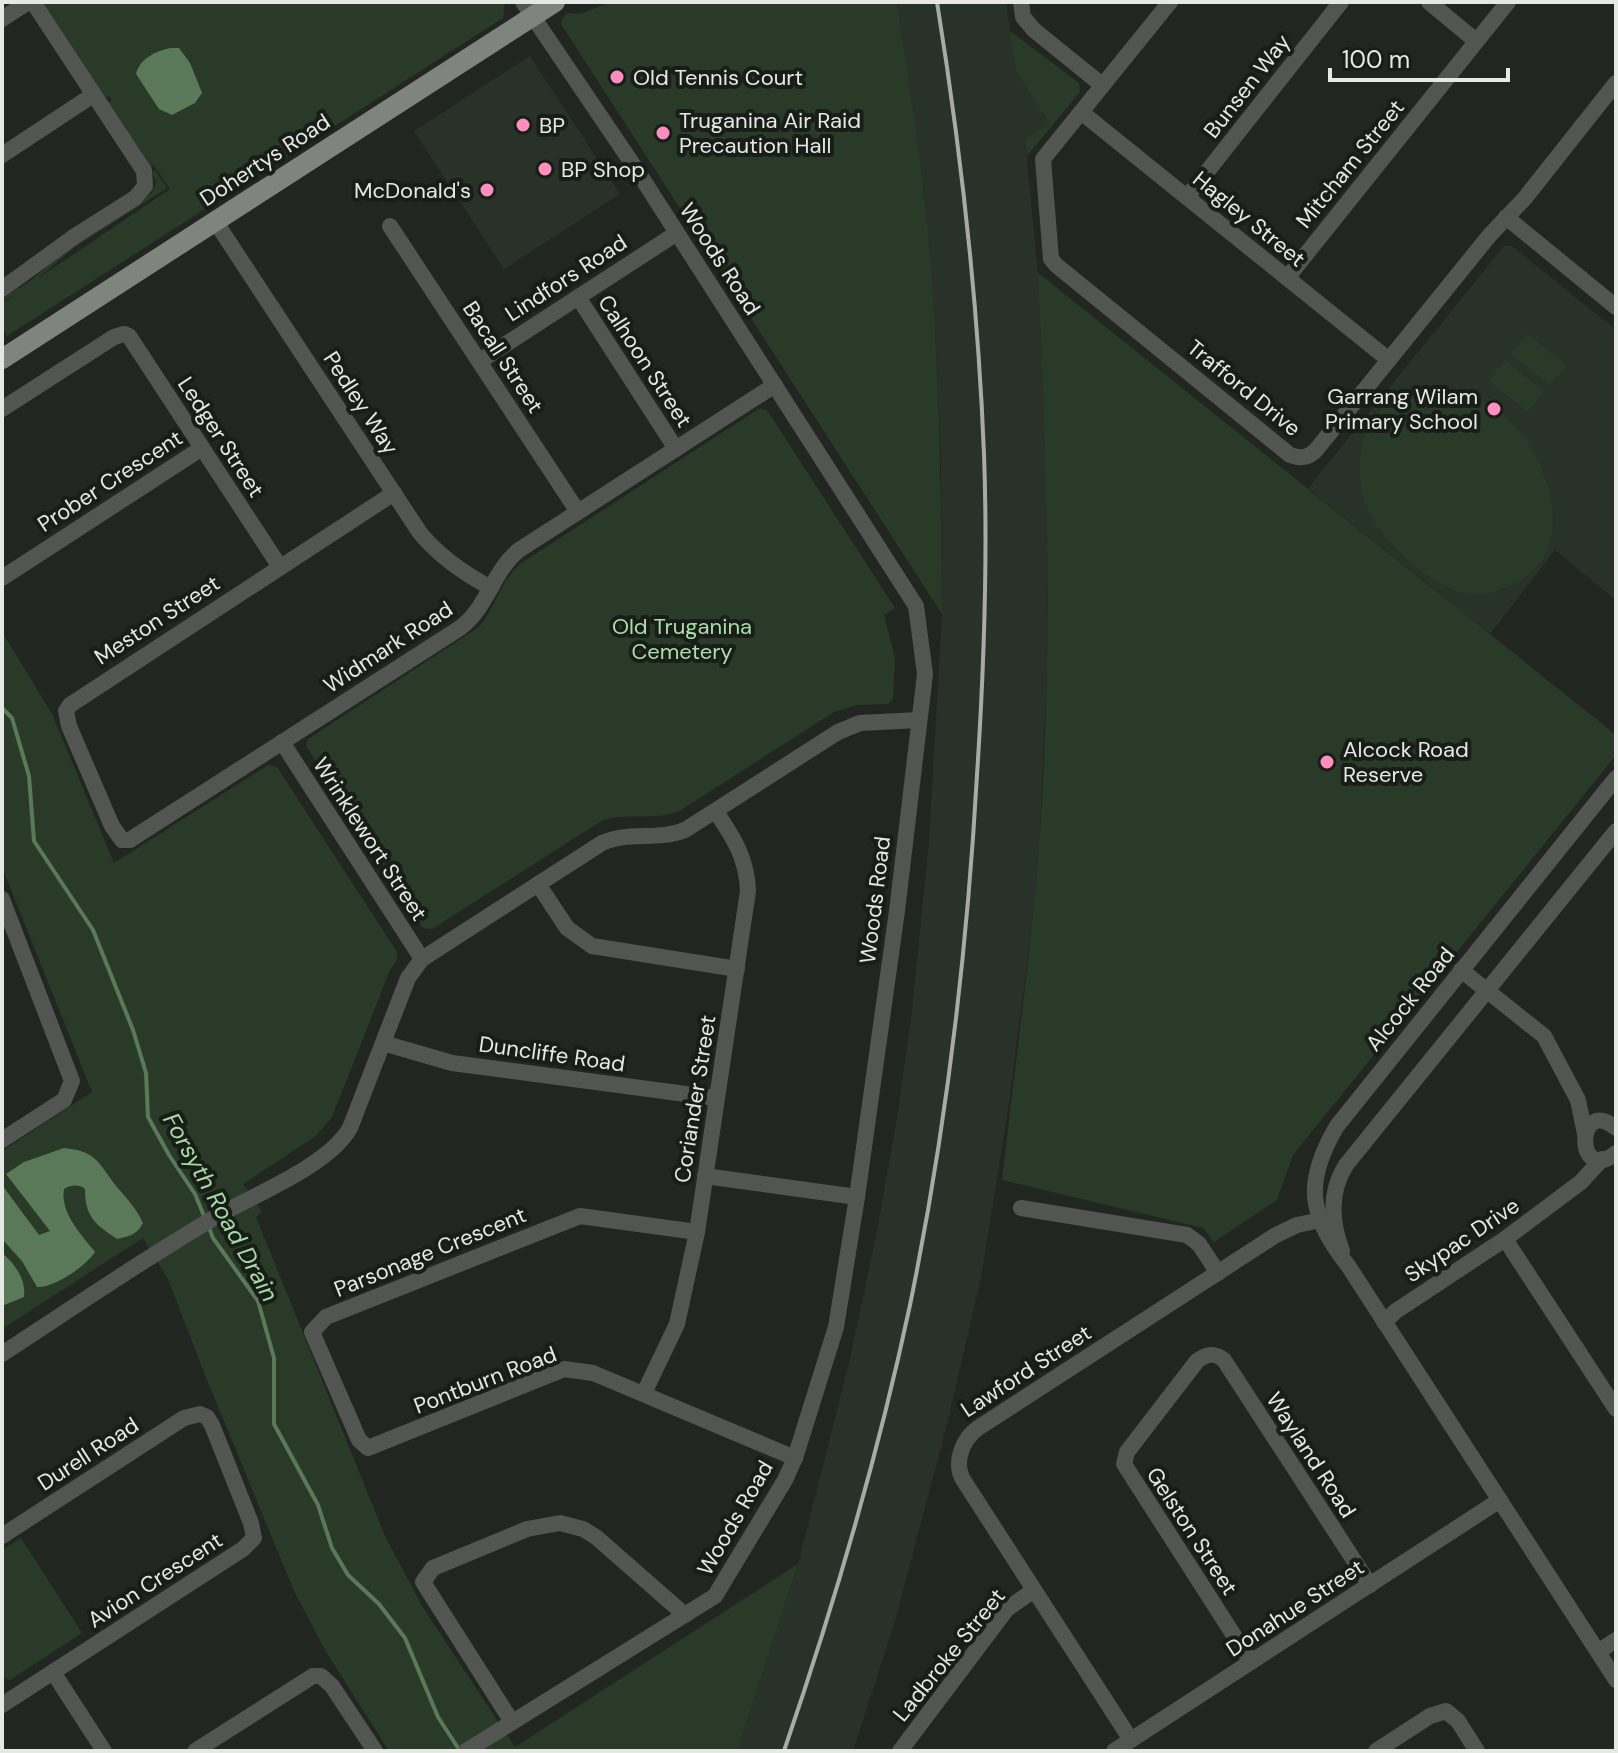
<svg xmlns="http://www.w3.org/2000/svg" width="1618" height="1753" font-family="'DM Sans',sans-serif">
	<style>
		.built { fill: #293229 }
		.green { fill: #293b28 }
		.water { fill: #597959 }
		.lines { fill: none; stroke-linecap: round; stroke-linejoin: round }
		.stream { stroke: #597959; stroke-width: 4 }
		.minor { stroke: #525552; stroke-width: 16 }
		.major { stroke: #7f847f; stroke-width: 20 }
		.rail { stroke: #a7aba7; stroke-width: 4 }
		.poi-dot { fill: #fe8ebd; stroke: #181d18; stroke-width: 3 }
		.labels { text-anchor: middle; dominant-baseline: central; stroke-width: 8; stroke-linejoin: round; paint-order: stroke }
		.poi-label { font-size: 22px; fill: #e5e8e5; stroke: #181d18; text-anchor: start }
		.street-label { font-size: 22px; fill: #e5e8e5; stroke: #181d18 }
		.park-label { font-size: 22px; fill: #aadfaa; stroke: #181d18 }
		.water-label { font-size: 24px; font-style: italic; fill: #a6daa5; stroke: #181d18 }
	</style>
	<rect width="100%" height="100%" fill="#222621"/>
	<g class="built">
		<path d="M 897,2 L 1006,2 L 1016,71 L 1050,124 L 1025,141 L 1038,273 L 1047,456 L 1047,668 L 1040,832 L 1032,926 L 1007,1117 L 981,1278 L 946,1428 L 895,1621 L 853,1751 L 737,1751 L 798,1564 L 850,1359 L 877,1231 L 898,1112 L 912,1011 L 929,842 L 942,614 L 941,454 L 935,330 L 924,192 Z"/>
		<path d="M 530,56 L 620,194 L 504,269 L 414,131 Z"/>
		<path d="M 1504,246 L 1512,246 L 1616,330 L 1616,600 L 1555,550 L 1490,634 L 1308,488 Z"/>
	</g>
	<g class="green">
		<path d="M 48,2 L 505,2 L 503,18 L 7,336 L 2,327 L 2,304 L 15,295 L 2,302 L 2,299 L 30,281 L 71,246 L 152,193 L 156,182 L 152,172 L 155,170 L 167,188 L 75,247 L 37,279 L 170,189 L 150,160 L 153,166 L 149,169 L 107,103 L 112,100 L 109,96 L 103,98 L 43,6 Z"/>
		<path d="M 611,2 L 897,2 C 906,66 917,130 924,195 C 939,334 941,474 942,614 L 561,24 L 563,17 L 568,13 L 580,14 Z"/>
		<path d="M 1010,31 L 1079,83 L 1080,92 L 1027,156 L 1025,140 L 1050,124 L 1016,71 Z"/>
		<path d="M 1038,273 L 1616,735 L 1616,755 L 1293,1155 L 1277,1200 L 1214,1242 L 1203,1228 L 1002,1180 C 1015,1064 1032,947 1040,831 C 1053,645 1047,459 1038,273 Z"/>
		<path d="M 1527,334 L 1566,365 L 1550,385 L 1511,354 Z"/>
		<path d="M 1505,360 L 1544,392 L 1528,412 L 1489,381 Z"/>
		<path d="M 1439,386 C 1460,390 1478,396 1495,408 C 1548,446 1588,557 1506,587 C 1499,590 1491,594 1483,594 C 1456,596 1433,581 1413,564 C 1398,551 1383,536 1373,519 C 1350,482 1357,424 1393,398 C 1407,388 1423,387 1439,386 Z"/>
		<path d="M 760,408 L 767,410 L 895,608 L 884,615 L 895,658 L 893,699 L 888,704 L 857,705 L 834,712 L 681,810 C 655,822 630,812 603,820 L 432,929 L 423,928 L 306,746 L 308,739 L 479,627 C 496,607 500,582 520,564 Z"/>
		<path d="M 2,632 L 52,714 L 114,863 L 268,765 L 277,767 L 397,952 L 397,960 L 390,970 L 332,1117 L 316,1136 L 243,1184 L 262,1212 L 256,1217 L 385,1536 L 422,1606 L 515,1747 L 798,1564 L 737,1751 L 389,1751 L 325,1650 L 294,1591 L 205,1375 L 168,1279 L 143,1238 L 2,1329 L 2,1151 L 92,1092 L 2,867 Z"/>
		<path d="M 21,1538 L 82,1633 L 10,1680 L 2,1677 L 2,1550 Z"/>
	</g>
	<g class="water">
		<path d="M 171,48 L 179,48 L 190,63 L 202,93 L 195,103 L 172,115 L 159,109 L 136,74 C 140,58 156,51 171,48 Z"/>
		<path d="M 64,1148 C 94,1151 97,1160 113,1182 C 124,1196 136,1207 143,1223 C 137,1235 129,1236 117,1239 C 95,1224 85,1217 85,1189 C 79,1184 70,1185 64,1189 C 60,1213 81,1234 95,1252 C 86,1266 54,1288 37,1287 L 22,1261 L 2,1239 L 2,1185 L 39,1235 L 50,1231 L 6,1174 L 24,1162 Z"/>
		<path d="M 2,1253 C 15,1264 26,1279 24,1297 L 2,1306 Z"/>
	</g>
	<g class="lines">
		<g class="stream">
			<path d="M 2,708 L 12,718 L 29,776 L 34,841 L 93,930 L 133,1030 L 146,1073 L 148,1117 L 169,1155 L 195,1194 L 204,1216"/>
			<path d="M 208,1225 L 213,1238 L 258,1301 L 274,1358 L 274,1424 L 318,1505 L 332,1548 L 348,1575 L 379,1604 L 405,1638 L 438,1717 L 460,1751"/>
		</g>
		<g class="minor">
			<path d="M 1021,2 L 1023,17 L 1034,30 L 1102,85"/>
			<path d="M 1170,2 L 1043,159 L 1051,259 L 1056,265 L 1290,455 C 1301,459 1308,458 1316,450 L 1489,236 L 1525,198 L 1616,83"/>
			<path d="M 1429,2 L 1476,41"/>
			<path d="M 2,19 L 28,2"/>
			<path d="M 1081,112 L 1389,360"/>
			<path d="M 2,155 L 93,95"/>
			<path d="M 1187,197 L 1341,2"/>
			<path d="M 1506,217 L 1616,307"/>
			<path d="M 215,221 L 420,533 C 439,556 465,574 491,588"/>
			<path d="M 390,226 L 578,512"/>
			<path d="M 1287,278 L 1508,2"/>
			<path d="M 2,289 L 75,236 L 135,198 L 145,186 L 144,171 L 33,2"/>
			<path d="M 578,297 L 676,449"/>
			<path d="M 480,361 L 677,233"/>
			<path d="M 2,409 L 114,337 L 124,334 L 129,336 L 280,567"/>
			<path d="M 394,493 L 70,705 L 66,711 L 69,726 L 112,826 L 122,840 L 130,840 L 139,834 L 460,628 C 488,607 492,572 519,550 L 775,385"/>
			<path d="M 2,578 L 202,448"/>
			<path d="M 282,742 L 422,959"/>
			<path d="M 1616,778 L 1337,1126 C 1303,1183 1309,1216 1349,1267 L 1616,1680"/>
			<path d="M 538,884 L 567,928 L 592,946 L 737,969"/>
			<path d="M 2,899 L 72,1081 L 64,1100 L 2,1140"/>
			<path d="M 1461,970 L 1544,1036 L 1578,1100 L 1585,1134"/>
			<path d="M 383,1043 L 452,1063 L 716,1098"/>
			<path d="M 1616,1128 C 1575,1095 1575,1186 1616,1153"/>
			<path d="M 705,1176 L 857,1197"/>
			<path d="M 1021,1208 L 1187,1235 L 1199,1244 L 1218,1273"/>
			<path d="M 697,1232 L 580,1216 L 326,1317 L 312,1332 L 359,1440 L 368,1448 L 564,1369 L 593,1373 L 795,1458"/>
			<path d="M 1505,1239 L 1616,1409"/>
			<path d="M 1342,1251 C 1331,1222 1329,1192 1346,1165 L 1616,831"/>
			<path d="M 1384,1322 L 1396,1311 L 1505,1239 L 1581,1182 L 1602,1159"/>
			<path d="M 2,1354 C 74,1307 145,1258 219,1215 C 256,1194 329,1165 350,1128 L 408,978 L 422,959 L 602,843 C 628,831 658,841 685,830 L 838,732 L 860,723 L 919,720"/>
			<path d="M 644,1393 L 677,1324 L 697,1232 L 748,891 C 747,859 734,838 716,812"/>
			<path d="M 2,1536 L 184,1418 L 200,1414 L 207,1417 L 212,1425 L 251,1523 L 254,1538 L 243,1549 L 2,1705"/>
			<path d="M 1598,1652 L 1616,1640"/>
			<path d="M 1251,1662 L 1124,1464 L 1127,1452 L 1197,1361 C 1206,1354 1214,1352 1224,1360 L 1370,1585"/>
			<path d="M 53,1672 L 104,1751"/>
			<path d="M 512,1722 L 423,1582 L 433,1568 L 527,1529 L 560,1523 L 583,1529 L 596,1537 L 685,1615"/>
			<path d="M 1131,1740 L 962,1478 C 954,1460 963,1439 978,1428 L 1276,1235 L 1297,1225 L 1334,1217"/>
			<path d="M 195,1751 L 313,1676 L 321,1676 L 332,1686 L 375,1751"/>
			<path d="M 466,1751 L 715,1596 L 785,1480 L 795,1458 L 836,1327 L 857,1197 L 897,911 L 925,674 L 916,606 L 638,172 L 523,2"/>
			<path d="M 900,1751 L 1007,1609 L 1034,1590"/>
			<path d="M 1114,1751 L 1500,1500"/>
			<path d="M 1376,1751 L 1430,1716 L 1446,1711 L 1458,1721 L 1477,1751"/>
		</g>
		<path class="major" d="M 2,359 L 555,2"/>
		<path class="rail" d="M 784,1751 C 834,1605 878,1456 910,1305 C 946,1130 967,953 977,775 C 984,668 988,561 984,454 C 978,303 961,151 937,2"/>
	</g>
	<g class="poi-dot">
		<circle cx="617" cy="77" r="8"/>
		<circle cx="523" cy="125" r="8"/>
		<circle cx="663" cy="133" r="8"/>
		<circle cx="545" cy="169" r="8"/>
		<circle cx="487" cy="190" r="8"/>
		<circle cx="1494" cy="409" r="8"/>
		<circle cx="1327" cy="762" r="8"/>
	</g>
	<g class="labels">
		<g class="poi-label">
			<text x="633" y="77">Old Tennis Court</text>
			<text x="679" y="120">Truganina Air Raid<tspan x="679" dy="25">Precaution Hall</tspan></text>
			<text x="539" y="125">BP</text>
			<text x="561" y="169">BP Shop</text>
			<text x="471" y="190" text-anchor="end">McDonald's</text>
			<text x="1478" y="396" text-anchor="end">Garrang Wilam<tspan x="1478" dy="25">Primary School</tspan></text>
			<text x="1343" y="749">Alcock Road<tspan x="1343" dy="25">Reserve</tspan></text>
		</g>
		<g class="street-label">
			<text transform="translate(1247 86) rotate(-52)">Bunsen Way</text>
			<text transform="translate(265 160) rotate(-33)">Dohertys Road</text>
			<text transform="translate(1350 164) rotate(-51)">Mitcham Street</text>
			<text transform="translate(1249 219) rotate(39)">Hagley Street</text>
			<text transform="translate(720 259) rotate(57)">Woods Road</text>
			<text transform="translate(566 278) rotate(-33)">Lindfors Road</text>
			<text transform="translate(503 357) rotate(57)">Bacall Street</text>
			<text transform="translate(645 361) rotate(57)">Calhoon Street</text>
			<text transform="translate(1244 388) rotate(39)">Trafford Drive</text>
			<text transform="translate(361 403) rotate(57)">Pedley Way</text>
			<text transform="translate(221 437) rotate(57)">Ledger Street</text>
			<text transform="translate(110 481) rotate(-33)">Prober Crescent</text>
			<text transform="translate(157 620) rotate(-33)">Meston Street</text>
			<text transform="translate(388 647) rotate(-33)">Widmark Road</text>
			<text transform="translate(370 839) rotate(57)">Wrinklewort Street</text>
			<text transform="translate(875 900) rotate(-83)">Woods Road</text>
			<text transform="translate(1410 999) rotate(-51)">Alcock Road</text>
			<text transform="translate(552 1054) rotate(8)">Duncliffe Road</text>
			<text transform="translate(695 1099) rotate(-81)">Coriander Street</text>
			<text transform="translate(1462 1240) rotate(-34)">Skypac Drive</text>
			<text transform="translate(430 1252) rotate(-22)">Parsonage Crescent</text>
			<text transform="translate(1026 1371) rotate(-33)">Lawford Street</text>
			<text transform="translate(485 1380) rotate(-21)">Pontburn Road</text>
			<text transform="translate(88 1454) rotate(-33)">Durell Road</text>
			<text transform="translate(1311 1455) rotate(57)">Wayland Road</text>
			<text transform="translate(735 1518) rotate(-60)">Woods Road</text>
			<text transform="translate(1192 1531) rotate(57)">Gelston Street</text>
			<text transform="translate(155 1580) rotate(-33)">Avion Crescent</text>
			<text transform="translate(1295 1608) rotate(-33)">Donahue Street</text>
			<text transform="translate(949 1655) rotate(-51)">Ladbroke Street</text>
		</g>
		<g class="park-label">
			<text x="682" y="626">Old Truganina<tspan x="682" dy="25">Cemetery</tspan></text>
		</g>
		<g class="water-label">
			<text transform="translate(221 1207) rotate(61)">Forsyth Road Drain</text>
		</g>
	</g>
	<rect width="1618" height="1753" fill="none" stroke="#e5e8e5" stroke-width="8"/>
	<path d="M1330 68v12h178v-12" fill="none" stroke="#e5e8e5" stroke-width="4"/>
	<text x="1342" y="68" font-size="24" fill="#e5e8e5" stroke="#181d18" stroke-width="6" paint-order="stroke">100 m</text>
</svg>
